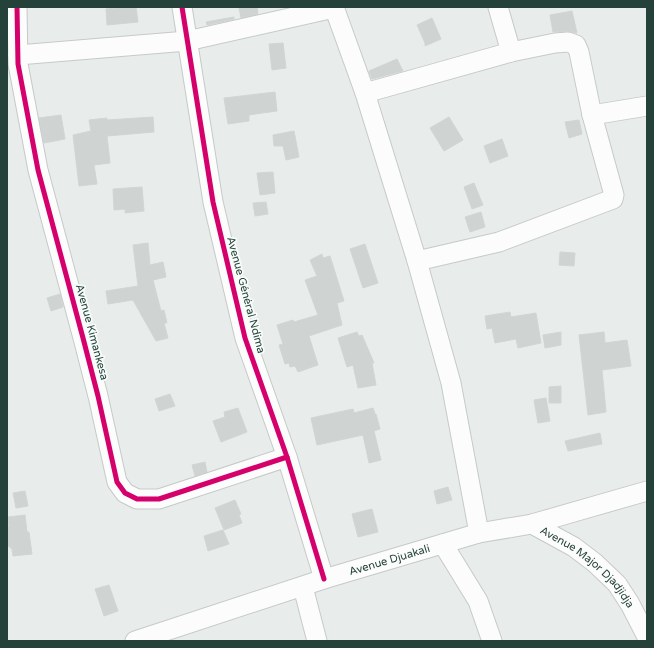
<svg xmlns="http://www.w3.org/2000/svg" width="654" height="648" font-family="'Varela Round',sans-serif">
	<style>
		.building { fill: #cfd4d2; stroke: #d1d6d4 }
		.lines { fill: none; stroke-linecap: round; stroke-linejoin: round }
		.minor-casing { stroke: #c5cac8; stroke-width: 21 }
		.minor { stroke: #fcfcfc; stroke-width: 19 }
		.cycleway-casing { stroke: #f7fbf9; stroke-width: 8 }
		.cycleway { stroke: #d6006c; stroke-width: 5 }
		.labels { text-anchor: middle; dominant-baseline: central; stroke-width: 3.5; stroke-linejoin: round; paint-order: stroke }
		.street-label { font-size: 11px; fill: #24423a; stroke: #f7fbf9 }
	</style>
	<rect width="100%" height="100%" fill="#e8edeb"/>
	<g class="building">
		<path d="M 126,7 L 136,7 L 138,22 L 107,25 L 106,9 Z"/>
		<path d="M 246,7 L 257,7 L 258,14 L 241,18 L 239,8 Z"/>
		<path d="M 572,11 L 577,33 L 567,31 L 553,32 L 550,15 Z"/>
		<path d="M 234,17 L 234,19 L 207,25 L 206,22 Z"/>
		<path d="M 432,18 L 441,39 L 425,46 L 425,43 L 417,25 Z"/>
		<path d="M 283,43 L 286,68 L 272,70 L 269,44 Z"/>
		<path d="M 397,59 L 403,71 L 372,79 L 369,71 Z"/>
		<path d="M 275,92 L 277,111 L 249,115 L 249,121 L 228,124 L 224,98 Z"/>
		<path d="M 61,115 L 65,139 L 44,143 L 39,118 Z"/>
		<path d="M 153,117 L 154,132 L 107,136 L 110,163 L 94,165 L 97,184 L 79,186 L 73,135 L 91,131 L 89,120 L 107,118 L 107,120 Z"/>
		<path d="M 449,117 L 463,140 L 444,151 L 430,128 Z"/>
		<path d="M 579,120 L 582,134 L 569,138 L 565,122 Z"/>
		<path d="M 294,131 L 299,157 L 286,160 L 283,146 L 274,146 L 273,135 Z"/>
		<path d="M 502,139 L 508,156 L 490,163 L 484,146 Z"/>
		<path d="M 273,172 L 275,193 L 260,195 L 257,173 Z"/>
		<path d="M 474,183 L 483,205 L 472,209 L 464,187 Z"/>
		<path d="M 142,187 L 144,211 L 125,213 L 125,209 L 114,210 L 113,189 Z"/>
		<path d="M 266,202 L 268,214 L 255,216 L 253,203 Z"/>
		<path d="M 481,212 L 485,227 L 470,232 L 465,217 Z"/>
		<path d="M 148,243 L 150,265 L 163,262 L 166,277 L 153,280 L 161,311 L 164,310 L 167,323 L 164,323 L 168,338 L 156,341 L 133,300 L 108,304 L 106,291 L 138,286 L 133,245 Z"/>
		<path d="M 365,244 L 378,283 L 363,288 L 350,249 Z"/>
		<path d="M 560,252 L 575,253 L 574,266 L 559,265 Z"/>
		<path d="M 322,254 L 323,258 L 330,256 L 344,301 L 337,303 L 342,325 L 309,336 L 318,365 L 298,372 L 295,366 L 290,367 L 289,363 L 285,364 L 279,345 L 283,344 L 277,325 L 293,320 L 294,322 L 318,315 L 305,280 L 317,276 L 310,260 Z"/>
		<path d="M 60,294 L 63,307 L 51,311 L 47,298 Z"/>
		<path d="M 510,312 L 511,317 L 536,313 L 541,343 L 518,348 L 516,339 L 495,343 L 492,328 L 487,329 L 485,316 Z"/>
		<path d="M 357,332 L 359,336 L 362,335 L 374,363 L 372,363 L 376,385 L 358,388 L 353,365 L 347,367 L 338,338 Z"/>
		<path d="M 561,332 L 561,345 L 545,348 L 543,335 Z"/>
		<path d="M 604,332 L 605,343 L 627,340 L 631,366 L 602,370 L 606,412 L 588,415 L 579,335 Z"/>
		<path d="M 561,386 L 561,403 L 549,403 L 549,387 Z"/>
		<path d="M 170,394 L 175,406 L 159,411 L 155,399 Z"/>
		<path d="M 546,398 L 550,421 L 538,423 L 534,400 Z"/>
		<path d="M 238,408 L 247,432 L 221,442 L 213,421 L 225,417 L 224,412 Z"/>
		<path d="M 373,408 L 375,414 L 376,414 L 380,429 L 374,431 L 381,460 L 369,463 L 363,435 L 317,445 L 311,418 L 353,409 L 354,413 Z"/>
		<path d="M 600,433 L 602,444 L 568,451 L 565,441 Z"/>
		<path d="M 205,462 L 207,472 L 195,476 L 192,465 Z"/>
		<path d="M 448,487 L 452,500 L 437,504 L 434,491 Z"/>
		<path d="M 25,491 L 28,506 L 16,508 L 13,493 Z"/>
		<path d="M 235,500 L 241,514 L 239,515 L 242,523 L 224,530 L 215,508 Z"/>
		<path d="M 372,509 L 378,532 L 358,537 L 352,514 Z"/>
		<path d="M 25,515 L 27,532 L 29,532 L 32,554 L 13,556 L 12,549 L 7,545 L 7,527 L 9,527 L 8,517 Z"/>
		<path d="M 223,530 L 229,544 L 208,551 L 204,536 Z"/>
		<path d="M 109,585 L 118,611 L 104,616 L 95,589 Z"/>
	</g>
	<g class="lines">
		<defs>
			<g id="minor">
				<path d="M 17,7 L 18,64 L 38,170 L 83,338 L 98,396 L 117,482 L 125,493 L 137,499 L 159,499 L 287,457"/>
				<path d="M 182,7 L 213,202 L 245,338 L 287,457 L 324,579"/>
				<path d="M 334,7 L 365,93 L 417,261 L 451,383 L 479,533"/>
				<path d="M 498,7 L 511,52"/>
				<path d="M 18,55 L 187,41 L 334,8"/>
				<path d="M 365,93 L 511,52 L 555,43 L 568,42 L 576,45 L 579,52 L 592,115 L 614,195 L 613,199 L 499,242 L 417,261"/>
				<path d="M 592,115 L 647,106"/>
				<path id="s1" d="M 532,524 L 574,547 L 595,563 L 617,584 L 630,604 L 647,637"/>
				<path d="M 443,544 L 478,601 L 492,641"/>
				<path d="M 303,587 L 317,641"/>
				<path id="s2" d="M 135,641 L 324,579 L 479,533 L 532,524 L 647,491"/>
			</g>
		</defs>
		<use href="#minor" class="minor-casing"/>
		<use href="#minor" class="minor"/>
		<defs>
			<g id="cycleway">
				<path d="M 17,7 L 18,64 L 38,170 L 83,338 L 98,396 L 117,482 L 125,493 L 137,499 L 159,499 L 287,457"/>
				<path d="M 182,7 L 213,202 L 245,338 L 287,457 L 324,579"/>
			</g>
		</defs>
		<use href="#cycleway" class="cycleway-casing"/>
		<use href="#cycleway" class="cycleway"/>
	</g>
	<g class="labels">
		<g class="street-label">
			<text transform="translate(246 295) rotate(75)">Avenue Général Ndima</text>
			<text transform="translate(92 332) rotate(75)">Avenue Kimankesa</text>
			<text stroke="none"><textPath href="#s2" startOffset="267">Avenue Djuakali</textPath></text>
			<text stroke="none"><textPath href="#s1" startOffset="71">Avenue Major Djadjidja</textPath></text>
		</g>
	</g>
	<rect width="654" height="648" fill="none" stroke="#24423a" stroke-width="16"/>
</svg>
